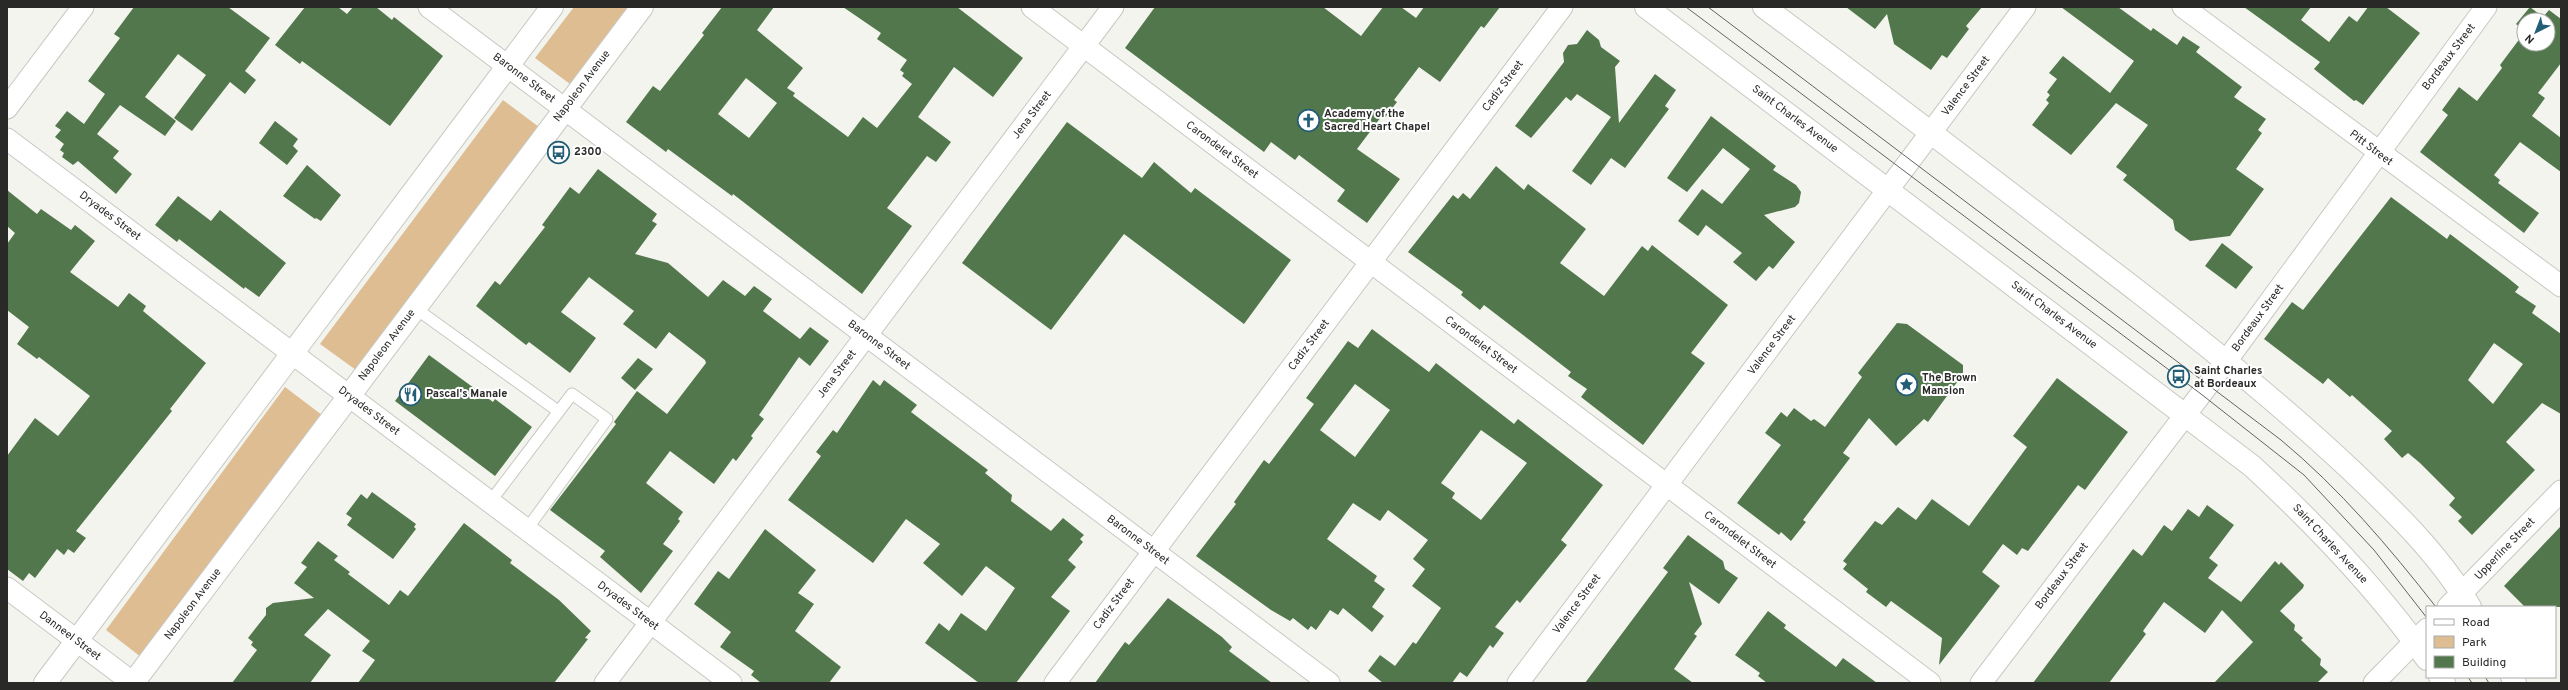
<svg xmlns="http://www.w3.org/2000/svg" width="2568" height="690" font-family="Overpass,sans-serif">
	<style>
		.green { fill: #debd93 }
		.building { fill: #53774d; fill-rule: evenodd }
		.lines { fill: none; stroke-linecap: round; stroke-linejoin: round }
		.lane-casing { stroke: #c7c9c2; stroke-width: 13 }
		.street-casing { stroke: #c7c9c2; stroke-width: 23 }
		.secondary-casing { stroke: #c7c9c2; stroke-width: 24 }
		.lane { stroke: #fff; stroke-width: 11 }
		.street { stroke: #fff; stroke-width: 21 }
		.secondary { stroke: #fff; stroke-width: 22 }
		.tram { stroke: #646561; stroke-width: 1 }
		.labels { text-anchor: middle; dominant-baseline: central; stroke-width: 4; stroke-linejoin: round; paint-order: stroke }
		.street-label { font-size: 11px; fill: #292a27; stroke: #fff }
		.poi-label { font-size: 11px; font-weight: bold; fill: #292a27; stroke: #fff; text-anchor: start }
	</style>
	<rect width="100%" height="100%" fill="#f3f4ed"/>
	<g class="green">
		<path d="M 574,7 L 629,7 L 570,84 L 535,58 Z"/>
		<path d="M 503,100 L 539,127 L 356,370 L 320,344 Z"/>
		<path d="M 285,387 L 322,415 L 141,657 L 106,630 Z"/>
	</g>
	<g class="building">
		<path d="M 134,7 L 228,7 L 270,38 L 245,71 L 256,80 L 245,94 L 230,82 L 192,131 L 174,118 L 206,75 L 178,54 L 145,97 L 176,121 L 165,136 L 120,105 L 97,134 L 119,151 L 113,158 L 132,174 L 116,194 L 78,161 L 73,165 L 62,157 L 64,153 L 60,150 L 64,144 L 55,137 L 61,130 L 55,126 L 67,111 L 84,124 L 105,94 L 88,81 L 120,38 L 114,34 Z"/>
		<path d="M 305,7 L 338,7 L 347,14 L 353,7 L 376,7 L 392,20 L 394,17 L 443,56 L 390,126 L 302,61 L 300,64 L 275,45 Z"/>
		<path d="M 722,7 L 774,7 L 757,30 L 803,68 L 787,88 L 795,93 L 793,96 L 848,137 L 863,117 L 877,128 L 912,84 L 902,76 L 904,73 L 900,70 L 907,60 L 877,39 L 881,33 L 843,7 L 957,7 L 1023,58 L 993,97 L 954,67 L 918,117 L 951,142 L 936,162 L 927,156 L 887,208 L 912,226 L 862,294 L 733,194 L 732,196 L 668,149 L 666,152 L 626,122 L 653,86 L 660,91 L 704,35 L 702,33 ZM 746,78 L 777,103 L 749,138 L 718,114 Z"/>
		<path d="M 1155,7 L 1323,7 L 1361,36 L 1383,7 L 1401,7 L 1416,18 L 1424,7 L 1500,7 L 1484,28 L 1481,26 L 1440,82 L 1419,67 L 1394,100 L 1397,102 L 1384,119 L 1381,117 L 1357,149 L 1400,179 L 1367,223 L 1337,201 L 1345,190 L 1299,155 L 1295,160 L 1271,142 L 1264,152 L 1125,48 Z"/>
		<path d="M 1846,7 L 1982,7 L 1966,26 L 1969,29 L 1947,58 L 1942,55 L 1931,70 L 1894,44 L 1887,14 L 1875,29 Z"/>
		<path d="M 2061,7 L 2118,7 L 2151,31 L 2153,28 L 2177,45 L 2183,36 L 2200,47 L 2196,52 L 2242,87 L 2234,97 L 2266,119 L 2258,130 L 2262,133 L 2236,169 L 2264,189 L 2230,236 L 2190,241 L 2175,230 L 2173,220 L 2123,180 L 2127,175 L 2116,167 L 2148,125 L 2116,103 L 2071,155 L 2032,125 L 2049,103 L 2046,100 L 2050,95 L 2047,92 L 2057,79 L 2049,73 L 2063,56 L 2110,93 L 2134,61 Z"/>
		<path d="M 2244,7 L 2311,7 L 2301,20 L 2329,42 L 2349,16 L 2357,22 L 2368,7 L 2386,7 L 2420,33 L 2363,105 L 2356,100 L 2354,101 L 2314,69 L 2320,62 Z"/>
		<path d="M 2530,7 L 2543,17 L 2549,10 L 2561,19 L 2561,63 L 2538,93 L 2545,98 L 2532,116 L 2561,138 L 2561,172 L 2520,142 L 2494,175 L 2500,180 L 2498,183 L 2539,213 L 2524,233 L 2420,152 L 2448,115 L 2442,110 L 2459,87 L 2477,101 L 2502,68 L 2500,65 L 2524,33 L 2524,44 L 2548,44 L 2548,20 L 2524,20 L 2524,30 L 2516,24 Z"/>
		<path d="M 1587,30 L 1599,40 L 1601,47 L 1620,61 L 1615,67 L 1619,123 L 1655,74 L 1676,90 L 1665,106 L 1669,109 L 1625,168 L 1611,158 L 1591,185 L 1572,171 L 1611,117 L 1577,94 L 1571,101 L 1566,97 L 1531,138 L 1515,126 L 1564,62 L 1563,53 L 1568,45 L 1577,44 Z"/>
		<path d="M 1711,116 L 1776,166 L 1773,170 L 1796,185 L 1801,192 L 1799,203 L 1795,207 L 1764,215 L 1795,242 L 1773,269 L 1769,266 L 1756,281 L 1733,262 L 1742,253 L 1706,225 L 1698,236 L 1678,221 L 1702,189 L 1722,204 L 1750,169 L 1723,148 L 1687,192 L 1667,178 Z"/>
		<path d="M 275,121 L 298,139 L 293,146 L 298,151 L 287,165 L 259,143 Z"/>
		<path d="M 1067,122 L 1142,178 L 1154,162 L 1191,193 L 1195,188 L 1291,260 L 1244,324 L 1124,234 L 1051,330 L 962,263 Z"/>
		<path d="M 307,165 L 341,195 L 321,221 L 316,218 L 315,219 L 283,196 Z"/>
		<path d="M 1496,166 L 1524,190 L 1528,184 L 1586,229 L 1560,263 L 1604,296 L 1642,246 L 1648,251 L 1652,245 L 1728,305 L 1691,353 L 1705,363 L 1643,445 L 1581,397 L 1587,389 L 1568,376 L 1571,372 L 1484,305 L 1480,310 L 1461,295 L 1463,292 L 1408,252 L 1453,195 L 1458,199 L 1463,193 L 1470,199 Z"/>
		<path d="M 598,169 L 657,214 L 652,221 L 657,224 L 635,254 L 668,263 L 708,297 L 723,280 L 745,296 L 754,286 L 772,299 L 763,311 L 800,339 L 810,327 L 829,341 L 810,366 L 799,357 L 759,415 L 764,419 L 751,436 L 753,438 L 736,461 L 733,458 L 714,484 L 670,451 L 646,483 L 683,512 L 678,519 L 680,521 L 663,544 L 673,551 L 641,593 L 600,557 L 605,551 L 550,510 L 616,424 L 614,422 L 637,391 L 667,414 L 706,363 L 705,360 L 669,332 L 656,349 L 623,324 L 634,311 L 589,277 L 561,312 L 596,338 L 570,373 L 529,342 L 526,345 L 476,306 L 495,281 L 500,285 L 545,227 L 542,225 L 570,187 L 579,194 Z"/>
		<path d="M 7,190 L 37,214 L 41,209 L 71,230 L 75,225 L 95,241 L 70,272 L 118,307 L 129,293 L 146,306 L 143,311 L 206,363 L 170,409 L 172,411 L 76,531 L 86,538 L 74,553 L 68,549 L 64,555 L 57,549 L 35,578 L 29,573 L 23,581 L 7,569 L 7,456 L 35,418 L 58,436 L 90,396 L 39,357 L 37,359 L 17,344 L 29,327 L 7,310 L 7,244 L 15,233 L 7,226 Z"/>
		<path d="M 178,196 L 211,221 L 220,210 L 286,263 L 259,297 L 245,287 L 244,289 L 179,239 L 177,242 L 155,225 Z"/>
		<path d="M 2391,197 L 2447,239 L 2450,234 L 2508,278 L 2519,287 L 2515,292 L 2536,306 L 2532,313 L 2561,334 L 2561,414 L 2542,403 L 2506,442 L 2535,470 L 2472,535 L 2458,521 L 2462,517 L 2449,505 L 2455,498 L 2420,463 L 2408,453 L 2402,458 L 2384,439 L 2392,431 L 2352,395 L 2350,397 L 2328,378 L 2323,384 L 2264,339 L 2292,302 L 2303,310 ZM 2494,343 L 2523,364 L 2493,404 L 2468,380 Z"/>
		<path d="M 2222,243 L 2253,267 L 2236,289 L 2205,266 Z"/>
		<path d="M 1897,323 L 1907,324 L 1963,365 L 1963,374 L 1928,422 L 1924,419 L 1896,446 L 1869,418 L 1843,453 L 1850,458 L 1803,520 L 1806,522 L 1791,541 L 1781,532 L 1779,535 L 1737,503 L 1781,445 L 1765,433 L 1781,412 L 1787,417 L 1794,408 L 1811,421 L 1814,419 L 1825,427 L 1862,377 L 1858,373 Z"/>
		<path d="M 1372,329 L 1429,372 L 1436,363 L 1514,424 L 1518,419 L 1603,485 L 1561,540 L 1567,545 L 1520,603 L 1517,600 L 1495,627 L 1504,633 L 1493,648 L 1490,645 L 1467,677 L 1460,672 L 1452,683 L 1383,683 L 1368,671 L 1380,655 L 1395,666 L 1413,642 L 1416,644 L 1441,608 L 1412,586 L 1425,569 L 1413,559 L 1428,540 L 1388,510 L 1380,521 L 1353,503 L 1327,539 L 1377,576 L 1374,581 L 1385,589 L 1372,607 L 1384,616 L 1372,632 L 1343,608 L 1338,615 L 1330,610 L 1316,630 L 1311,626 L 1308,630 L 1293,618 L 1290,621 L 1271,610 L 1196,556 L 1236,504 L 1234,502 L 1264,460 L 1269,464 L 1314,404 L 1306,398 L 1348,341 L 1358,348 ZM 1355,384 L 1390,410 L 1355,457 L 1320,430 ZM 1481,430 L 1527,463 L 1481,520 L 1452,498 L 1455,493 L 1441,483 Z"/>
		<path d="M 429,355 L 493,402 L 495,399 L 532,427 L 495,476 L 395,401 Z"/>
		<path d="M 638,358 L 653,369 L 635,390 L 621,378 Z"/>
		<path d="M 2057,378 L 2128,432 L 2085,490 L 2078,485 L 2028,551 L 2022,548 L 2017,555 L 2003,544 L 1982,572 L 2000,586 L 1939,665 L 1942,638 L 1891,601 L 1886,607 L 1866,592 L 1868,589 L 1843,569 L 1847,564 L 1843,561 L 1875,521 L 1882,525 L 1898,507 L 1916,520 L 1932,499 L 1969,526 L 2027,447 L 2013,436 Z"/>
		<path d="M 873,380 L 880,386 L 884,380 L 917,405 L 911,412 L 988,470 L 985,473 L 1012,495 L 1011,501 L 1051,531 L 1063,518 L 1084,535 L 1080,539 L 1083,542 L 1068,560 L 1076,567 L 1051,597 L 1070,611 L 1016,683 L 979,683 L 925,643 L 939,623 L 949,631 L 961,613 L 986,631 L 1015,588 L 986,566 L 962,596 L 923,563 L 940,544 L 906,519 L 873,563 L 788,500 L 821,456 L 816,452 L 833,430 L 837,433 Z"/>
		<path d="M 372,492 L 416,524 L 414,527 L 416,529 L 393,559 L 347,525 L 352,518 L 346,514 L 361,494 L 367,499 Z"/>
		<path d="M 2207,505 L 2234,525 L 2209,558 L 2218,565 L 2208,578 L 2241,602 L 2275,561 L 2279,565 L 2281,562 L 2304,585 L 2303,588 L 2280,611 L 2295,625 L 2294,630 L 2303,638 L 2301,640 L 2321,659 L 2320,665 L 2328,672 L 2317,683 L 2214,683 L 2253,642 L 2222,610 L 2205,633 L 2164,602 L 2143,631 L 2146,634 L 2109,683 L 2033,683 L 2133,549 L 2142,556 L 2164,525 L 2172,531 L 2188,509 L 2199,517 Z"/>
		<path d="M 464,523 L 512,560 L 510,563 L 559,600 L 591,631 L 585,638 L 588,639 L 554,683 L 358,683 L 375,660 L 362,651 L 370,641 L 328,609 L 304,635 L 331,655 L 310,683 L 232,683 L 257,650 L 251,645 L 253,642 L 248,638 L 266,615 L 266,608 L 273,603 L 314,598 L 294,583 L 307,567 L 301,563 L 318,541 L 338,556 L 334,560 L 350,572 L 348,574 L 389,605 L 400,590 L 408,596 Z"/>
		<path d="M 2561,526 L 2561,607 L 2525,607 L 2504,586 Z"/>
		<path d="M 765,529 L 816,570 L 798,593 L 814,604 L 795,631 L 841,667 L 829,683 L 761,683 L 751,675 L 754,671 L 720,647 L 731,632 L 694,604 L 718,571 L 729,579 Z"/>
		<path d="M 1688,535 L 1723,561 L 1725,569 L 1738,578 L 1719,604 L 1689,582 L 1702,624 L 1694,634 L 1697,636 L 1674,669 L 1693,683 L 1585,683 L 1668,572 L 1663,568 Z"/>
		<path d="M 1168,598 L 1222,637 L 1232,647 L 1229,651 L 1272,683 L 1095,683 L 1125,642 L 1129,645 Z"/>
		<path d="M 1768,611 L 1786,625 L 1784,628 L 1836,667 L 1843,658 L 1877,683 L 1767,683 L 1758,676 L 1760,673 L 1735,655 Z"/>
	</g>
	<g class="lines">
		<defs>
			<g id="lane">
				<path d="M 415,308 L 558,411"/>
				<path d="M 490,502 L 572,394 L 607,419 L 527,529"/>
			</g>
			<g id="street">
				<path d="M 429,7 L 1329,683"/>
				<path d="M 1032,7 L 1930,683"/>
				<path d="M 2183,7 L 2561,286"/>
				<path d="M 7,108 L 83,7"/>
				<path d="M 7,139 L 731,683"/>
				<path d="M 7,588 L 133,683"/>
				<path d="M 2448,607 L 2561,491"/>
				<path d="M 605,683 L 1113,7"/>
				<path d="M 1055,683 L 1562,7"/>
				<path d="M 1518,683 L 2025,7"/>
				<path d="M 1981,683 L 2227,360 L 2486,7"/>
				<path d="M 2374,683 L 2427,629"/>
			</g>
			<g id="secondary">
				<path d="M 1646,7 L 2252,466 C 2316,525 2376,587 2427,659"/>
				<path d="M 1764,7 C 1891,101 2015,197 2140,293 C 2213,350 2284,407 2351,470 C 2394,511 2440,555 2470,607"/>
				<path d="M 2440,677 L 2444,683"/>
				<path d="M 2512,677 L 2515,683"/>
				<path d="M 45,683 L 552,7"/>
				<path d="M 133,683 L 642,7"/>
			</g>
		</defs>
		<use href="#lane" class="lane-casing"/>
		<use href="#street" class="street-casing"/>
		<use href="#secondary" class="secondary-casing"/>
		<use href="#lane" class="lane"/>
		<use href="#street" class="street"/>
		<use href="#secondary" class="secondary"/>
		<g class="tram">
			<path d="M 1686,7 L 2201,394 L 2304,475 L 2374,550 L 2427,618"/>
			<path d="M 1708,7 L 2281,440 C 2340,489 2389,547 2436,607"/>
			<path d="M 2468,677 L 2472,683"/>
			<path d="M 2485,677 L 2489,683"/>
		</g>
	</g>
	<defs>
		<symbol id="church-ring" viewBox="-11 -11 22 22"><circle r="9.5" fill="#fff" stroke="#235d76" stroke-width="1.5"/><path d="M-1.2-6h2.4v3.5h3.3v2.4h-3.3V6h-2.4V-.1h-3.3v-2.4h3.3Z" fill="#235d76"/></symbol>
		<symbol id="bus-ring" viewBox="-11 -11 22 22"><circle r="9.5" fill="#fff" stroke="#235d76" stroke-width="1.5"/><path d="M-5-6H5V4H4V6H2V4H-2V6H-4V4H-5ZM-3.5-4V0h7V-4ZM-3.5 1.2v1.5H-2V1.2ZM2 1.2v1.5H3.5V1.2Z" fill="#235d76"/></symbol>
		<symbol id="sight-ring" viewBox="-11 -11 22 22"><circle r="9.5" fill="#fff" stroke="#235d76" stroke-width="1.5"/><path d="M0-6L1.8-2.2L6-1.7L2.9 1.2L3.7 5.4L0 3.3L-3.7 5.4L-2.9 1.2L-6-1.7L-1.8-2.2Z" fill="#235d76"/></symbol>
		<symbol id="restaurant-ring" viewBox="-11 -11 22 22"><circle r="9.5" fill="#fff" stroke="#235d76" stroke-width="1.5"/><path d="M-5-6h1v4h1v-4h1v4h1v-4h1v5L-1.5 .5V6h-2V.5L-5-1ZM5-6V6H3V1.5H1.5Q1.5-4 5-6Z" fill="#235d76"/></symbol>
	</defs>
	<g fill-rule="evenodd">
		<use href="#church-ring" x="1296" y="108" width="25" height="25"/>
		<use href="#bus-ring" x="546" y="140" width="25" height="25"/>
		<use href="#bus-ring" x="2166" y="364" width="25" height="25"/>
		<use href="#sight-ring" x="1894" y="372" width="25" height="25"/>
		<use href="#restaurant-ring" x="398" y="382" width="25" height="25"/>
	</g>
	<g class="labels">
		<g class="street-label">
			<text transform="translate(2449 57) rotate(-53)">Bordeaux Street</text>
			<text transform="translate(524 78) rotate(37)">Baronne Street</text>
			<text transform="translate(582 86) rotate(-53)">Napoleon Avenue</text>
			<text transform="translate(1503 86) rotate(-53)">Cadiz Street</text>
			<text transform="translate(1966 86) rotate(-53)">Valence Street</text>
			<text transform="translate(1032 115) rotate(-53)">Jena Street</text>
			<text transform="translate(1795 119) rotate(37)">Saint Charles Avenue</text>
			<text transform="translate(2371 148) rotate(37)">Pitt Street</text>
			<text transform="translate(1222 150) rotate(37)">Carondelet Street</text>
			<text transform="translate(110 216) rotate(37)">Dryades Street</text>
			<text transform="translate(2054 315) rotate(37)">Saint Charles Avenue</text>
			<text transform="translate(2258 318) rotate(-54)">Bordeaux Street</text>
			<text transform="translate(387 345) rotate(-53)">Napoleon Avenue</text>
			<text transform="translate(879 345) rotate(37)">Baronne Street</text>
			<text transform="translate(1309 345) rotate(-53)">Cadiz Street</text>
			<text transform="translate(1481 345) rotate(37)">Carondelet Street</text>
			<text transform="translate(1772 345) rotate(-53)">Valence Street</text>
			<text transform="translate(837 374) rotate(-53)">Jena Street</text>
			<text transform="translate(369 411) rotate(37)">Dryades Street</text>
			<text transform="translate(1138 540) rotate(37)">Baronne Street</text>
			<text transform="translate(1740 540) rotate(37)">Carondelet Street</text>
			<text transform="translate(2330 544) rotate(47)">Saint Charles Avenue</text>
			<text transform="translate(2505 549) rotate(-46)">Upperline Street</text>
			<text transform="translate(2062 576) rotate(-53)">Bordeaux Street</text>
			<text transform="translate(193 604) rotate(-53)">Napoleon Avenue</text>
			<text transform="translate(1114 604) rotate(-53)">Cadiz Street</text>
			<text transform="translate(1577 604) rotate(-53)">Valence Street</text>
			<text transform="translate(628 606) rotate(37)">Dryades Street</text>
			<text transform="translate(70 636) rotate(37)">Danneel Street</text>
		</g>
		<g class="poi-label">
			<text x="1324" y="114">Academy of the<tspan x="1324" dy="13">Sacred Heart Chapel</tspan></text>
			<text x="574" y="152">2300</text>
			<text x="2194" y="371">Saint Charles<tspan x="2194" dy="13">at Bordeaux</tspan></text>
			<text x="1922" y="378">The Brown<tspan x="1922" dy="13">Mansion</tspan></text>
			<text x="426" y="394">Pascal's Manale</text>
		</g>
	</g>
	<rect width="2568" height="690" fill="none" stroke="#292a27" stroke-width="16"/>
	<rect x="2426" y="606" width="130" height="72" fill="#ffffff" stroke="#a9aaa9"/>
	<rect x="2434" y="619" width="20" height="6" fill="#ffffff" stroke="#a9aaa9"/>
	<text x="2462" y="626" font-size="12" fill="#292a27">Road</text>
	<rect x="2434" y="636" width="20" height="12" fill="#debd93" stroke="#a9aaa9"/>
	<text x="2462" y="646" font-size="12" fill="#292a27">Park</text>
	<rect x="2434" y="656" width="20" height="12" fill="#53774d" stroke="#a9aaa9"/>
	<text x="2462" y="666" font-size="12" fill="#292a27">Building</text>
	<g transform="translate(2536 32) rotate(222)"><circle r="19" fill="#ffffff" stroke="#a9aaa9"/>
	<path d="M0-3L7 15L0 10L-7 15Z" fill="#235d76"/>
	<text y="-6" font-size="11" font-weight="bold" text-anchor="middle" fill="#292a27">N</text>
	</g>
</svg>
